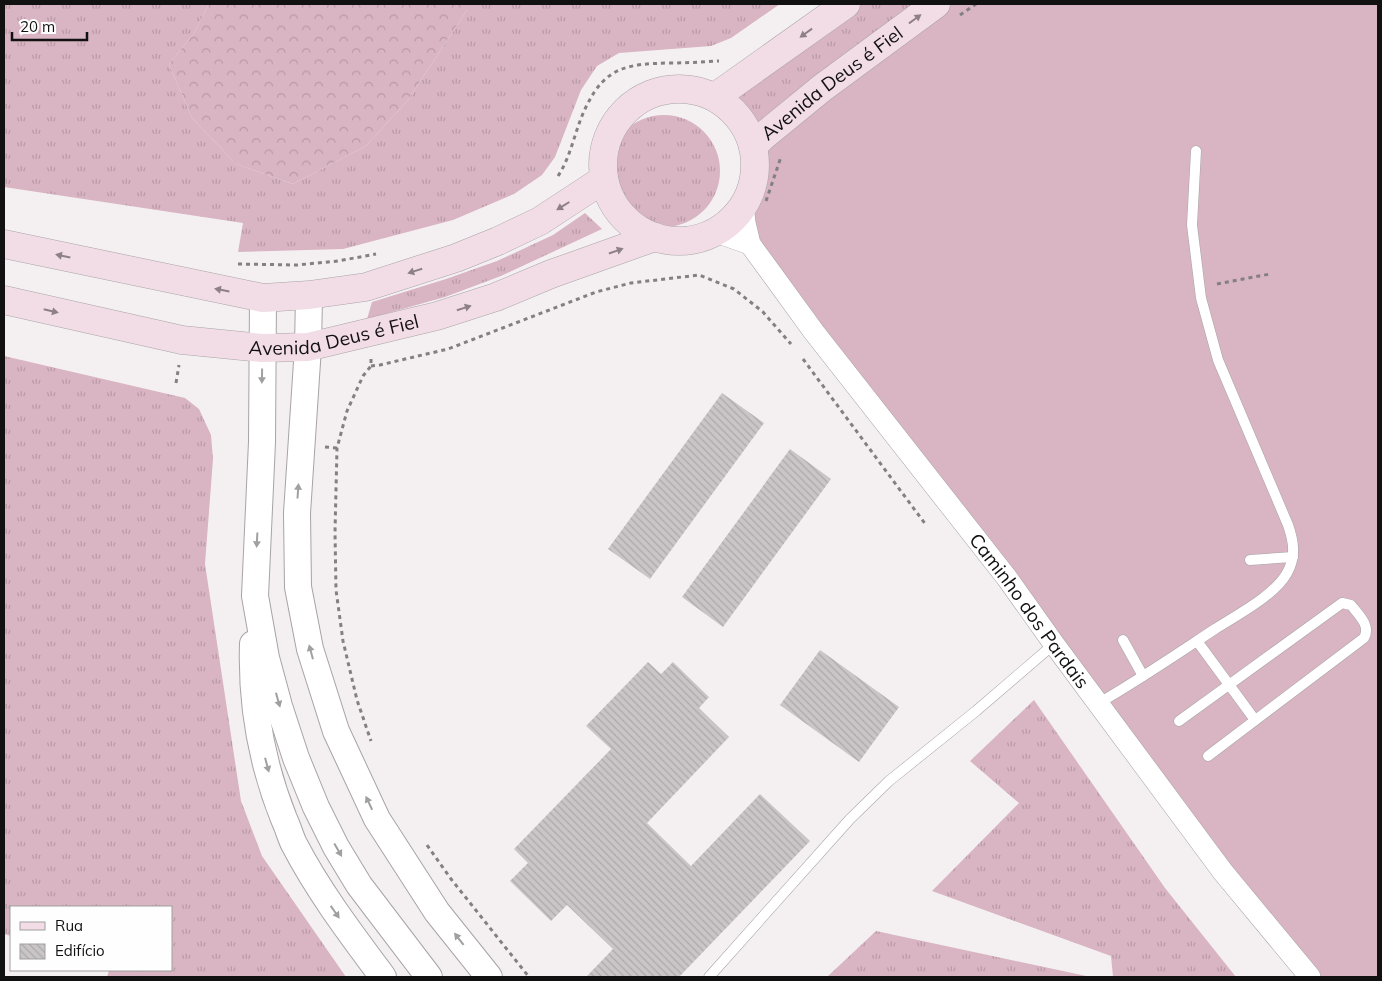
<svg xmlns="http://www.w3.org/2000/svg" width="1382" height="981" font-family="Mulish,sans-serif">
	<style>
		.grass { fill: url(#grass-tufts) }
		.forest { fill: url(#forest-crowns) }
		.garden { fill: #d9b4c2 }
		.building { fill: url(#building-back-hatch) }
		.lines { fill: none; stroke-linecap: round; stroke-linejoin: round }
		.service-casing { stroke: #a8a4a6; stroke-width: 11 }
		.minor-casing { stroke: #a8a4a6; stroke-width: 22 }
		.tertiary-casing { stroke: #a8a4a6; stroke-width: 28 }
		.secondary-casing { stroke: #a8a4a6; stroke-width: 29 }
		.path { stroke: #838081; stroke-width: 3; stroke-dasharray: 4 4; stroke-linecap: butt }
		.service { stroke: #fff; stroke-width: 10 }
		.minor { stroke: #fff; stroke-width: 21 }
		.tertiary { stroke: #fff; stroke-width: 26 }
		.secondary { stroke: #f2dce5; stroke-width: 28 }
		.oneway { fill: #8d8186 }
		.oneway2 { fill: #a0a0a0 }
		.labels { text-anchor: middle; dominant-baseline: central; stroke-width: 4.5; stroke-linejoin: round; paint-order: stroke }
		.street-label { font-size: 19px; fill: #121111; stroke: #fffefe }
	</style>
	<defs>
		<pattern id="grass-tufts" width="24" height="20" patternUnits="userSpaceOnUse" patternTransform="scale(1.25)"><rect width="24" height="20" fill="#d9b4c2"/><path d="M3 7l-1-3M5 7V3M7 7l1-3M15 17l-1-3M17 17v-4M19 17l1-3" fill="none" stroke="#b99aa6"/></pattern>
		<pattern id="forest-crowns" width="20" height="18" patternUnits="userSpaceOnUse" patternTransform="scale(1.25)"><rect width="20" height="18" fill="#d9b4c2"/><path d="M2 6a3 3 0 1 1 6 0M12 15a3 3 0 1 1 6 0" fill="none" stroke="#b99aa6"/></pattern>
		<pattern id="building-back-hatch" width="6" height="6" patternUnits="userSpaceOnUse" patternTransform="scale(1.25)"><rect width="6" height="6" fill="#cac6c7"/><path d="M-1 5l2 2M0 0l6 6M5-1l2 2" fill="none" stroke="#aca9aa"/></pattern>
	</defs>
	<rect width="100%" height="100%" fill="#f4f0f1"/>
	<g class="grass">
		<path d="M 4,4 L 209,4 L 194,33 L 169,64 L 192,118 L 236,164 L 293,184 L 366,146 L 408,100 L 467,10 L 467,4 L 780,4 L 731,38 L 711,46 L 619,53 L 597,66 L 581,90 L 555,157 L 542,175 L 514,194 L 453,220 L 343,249 L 238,252 L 243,223 L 4,187 Z"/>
		<path d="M 858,4 L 916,4 L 747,130 L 725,99 Z"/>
		<circle cx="664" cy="171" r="56"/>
		<path d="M 585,213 L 602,229 L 501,276 L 445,297 L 367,319 L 372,302 L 446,279 L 497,261 L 553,235 Z"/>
		<path d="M 4,356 L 185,398 L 199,409 L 211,435 L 213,459 L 205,564 L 241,801 L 262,856 L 346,977 L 107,977 L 109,970 L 171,970 L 171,907 L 11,907 L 11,936 L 4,934 Z"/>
		<path d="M 1034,700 L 1165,888 L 1236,977 L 1113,977 L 1111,956 L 932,891 L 1019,803 L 970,761 Z"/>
		<path d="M 876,931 L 1091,977 L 827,977 Z"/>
	</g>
	<path class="forest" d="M 209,4 L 467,4 L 467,10 L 408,100 L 366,146 L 293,184 L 236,164 L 192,118 L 169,64 L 194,33 Z"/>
	<path class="garden" d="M 936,4 L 1378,4 L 1378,977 L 1310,977 L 750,244 L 743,205 L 749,196 L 761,138 Z"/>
	<g class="building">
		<path d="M 722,393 L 764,423 L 650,579 L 608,549 Z"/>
		<path d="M 790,449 L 831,479 L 723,627 L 682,597 Z"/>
		<path d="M 820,650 L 899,707 L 859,762 L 780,705 Z"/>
		<path d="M 648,662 L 661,674 L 673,662 L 709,697 L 699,708 L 729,737 L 647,823 L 691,866 L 760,794 L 810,841 L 679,977 L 586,977 L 613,949 L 567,905 L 551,921 L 510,881 L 528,863 L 514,849 L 611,749 L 586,726 Z"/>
	</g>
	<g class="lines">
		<defs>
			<g id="service">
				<path d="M 1250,560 L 1293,557"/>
				<path d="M 1123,640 L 1143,676"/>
				<path d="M 1197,641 L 1255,720"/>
				<path d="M 1099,703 C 1139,680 1177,654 1215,629 C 1237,615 1275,595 1287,573 C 1296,557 1294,542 1288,525 L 1218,360 L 1201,298 L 1192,225 L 1196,151"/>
				<path d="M 1179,721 L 1342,603 L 1351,605 C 1359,615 1371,626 1364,638 L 1208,756"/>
				<path d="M 709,977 L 850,819 L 889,781 L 976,711 L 1054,644"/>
			</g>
			<g id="minor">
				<path id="s1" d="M 743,205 L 745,223 L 750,244 L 814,332 L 1007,578 L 1054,644 L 1223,872 L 1310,977"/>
				<path d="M 716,232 L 750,244"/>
			</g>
			<g id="tertiary">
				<path d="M 309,295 L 308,347 L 297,513 L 298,587 L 310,649 L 336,731 L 377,819 L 437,912 L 489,977"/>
				<path d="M 263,298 L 262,442 L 255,596 L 266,658 L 279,706 L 296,758 L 316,807 L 336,847 L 359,885 L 429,977"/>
				<path d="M 253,644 C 251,704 262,764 284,819 C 288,827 290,836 294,844 C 319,892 351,934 383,977"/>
			</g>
			<g id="secondary">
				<circle cx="679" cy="165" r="76"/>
				<path d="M 715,97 L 846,4"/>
				<path id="s2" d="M 753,146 L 761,138 L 822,88 L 936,4"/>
				<path d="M 4,244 L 263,298 L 309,295 L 366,287 L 456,258 L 498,241 L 540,221 L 604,179"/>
				<path id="s3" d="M 4,300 L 182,340 L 262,348 L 308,347 L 437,316 L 496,297 L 551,274 L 655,237"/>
			</g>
		</defs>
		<use href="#service" class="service-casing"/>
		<use href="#minor" class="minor-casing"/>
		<use href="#tertiary" class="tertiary-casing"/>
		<use href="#secondary" class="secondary-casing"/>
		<g class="path">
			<path d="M 960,15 L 976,4"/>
			<path d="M 558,176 C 572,155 575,128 587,105 C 606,66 629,64 669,63 C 686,63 702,62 719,61"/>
			<path d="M 766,201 L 781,157"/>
			<path d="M 238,264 L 297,265 L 338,261 L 376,254"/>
			<path d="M 1217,284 L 1270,274"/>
			<path d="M 371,359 L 371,366 L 363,376 L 347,411 L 337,448 L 335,532 L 336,590 L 343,641 L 357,700 L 371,741"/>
			<path d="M 803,359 L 926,525"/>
			<path d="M 371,366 L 380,365 L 448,349 L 596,292 L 631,283 L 699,275 L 734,289 L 763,312 L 791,344"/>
			<path d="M 176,383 L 179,365"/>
			<path d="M 325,447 L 337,448"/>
			<path d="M 427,845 L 451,879 L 529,977"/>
		</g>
		<use href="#service" class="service"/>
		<use href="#minor" class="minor"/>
		<use href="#tertiary" class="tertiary"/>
		<use href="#secondary" class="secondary"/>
	</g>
	<defs><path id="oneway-solid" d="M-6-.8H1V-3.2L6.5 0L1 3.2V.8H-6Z" transform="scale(1.25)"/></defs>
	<g class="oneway">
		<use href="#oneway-solid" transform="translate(915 19) rotate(-36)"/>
		<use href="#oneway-solid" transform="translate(806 33) rotate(144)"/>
		<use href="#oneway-solid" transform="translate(563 206) rotate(148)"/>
		<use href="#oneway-solid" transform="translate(616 251) rotate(-19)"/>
		<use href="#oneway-solid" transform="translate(63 256) rotate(-168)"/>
		<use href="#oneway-solid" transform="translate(415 271) rotate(162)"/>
		<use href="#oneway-solid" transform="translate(222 290) rotate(-169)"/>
		<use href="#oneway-solid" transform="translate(464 308) rotate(-18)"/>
		<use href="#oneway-solid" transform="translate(51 311) rotate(13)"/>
	</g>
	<g class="oneway2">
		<use href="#oneway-solid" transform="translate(262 376) rotate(91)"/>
		<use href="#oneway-solid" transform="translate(298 491) rotate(-86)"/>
		<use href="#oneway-solid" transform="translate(257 540) rotate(93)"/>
		<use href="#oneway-solid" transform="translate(311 652) rotate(-105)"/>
		<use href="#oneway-solid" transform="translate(278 700) rotate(74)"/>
		<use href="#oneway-solid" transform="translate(267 765) rotate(75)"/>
		<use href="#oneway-solid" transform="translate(369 803) rotate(-115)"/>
		<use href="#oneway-solid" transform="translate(338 850) rotate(60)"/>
		<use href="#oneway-solid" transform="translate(335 912) rotate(55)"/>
		<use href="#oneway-solid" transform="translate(459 939) rotate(-128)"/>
	</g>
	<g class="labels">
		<g class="street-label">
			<text stroke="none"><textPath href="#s2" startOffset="101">Avenida Deus é Fiel</textPath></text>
			<text stroke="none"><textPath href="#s3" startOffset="336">Avenida Deus é Fiel</textPath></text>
			<text stroke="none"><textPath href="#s1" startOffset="501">Caminho dos Pardais</textPath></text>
		</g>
	</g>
	<rect width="1382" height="981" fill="none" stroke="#121111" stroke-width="10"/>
	<rect x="10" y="906" width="162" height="65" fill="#fffefe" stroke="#a09f9f"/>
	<rect x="20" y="922" width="25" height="8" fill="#f2dce5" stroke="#a09f9f"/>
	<text x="55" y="931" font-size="15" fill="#121111">Rua</text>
	<rect x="20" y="944" width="25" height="15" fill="url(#building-back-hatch)" stroke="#a09f9f"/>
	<text x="55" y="956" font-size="15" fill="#121111">Edifício</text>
	<path d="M12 32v8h75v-8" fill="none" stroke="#121111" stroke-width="2.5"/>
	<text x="20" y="32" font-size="15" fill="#121111" stroke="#fffefe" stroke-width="4" paint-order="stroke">20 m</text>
</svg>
